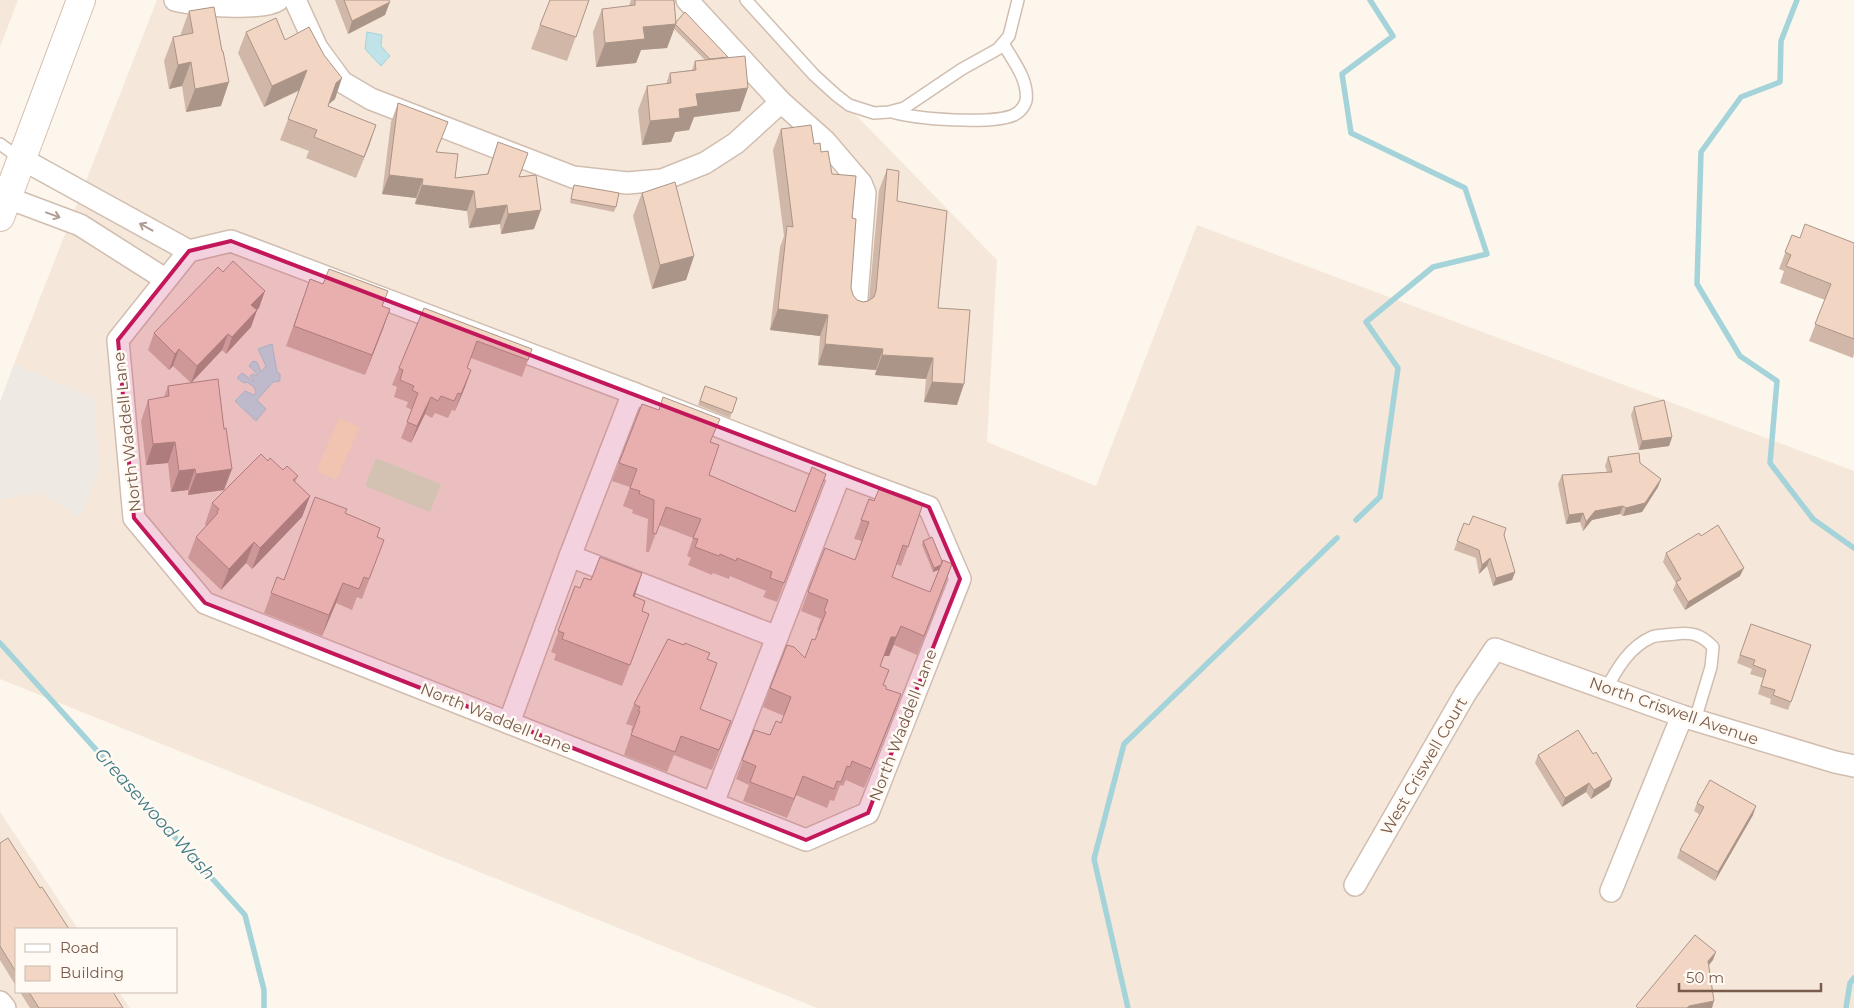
<svg xmlns="http://www.w3.org/2000/svg" width="1854" height="1008" font-family="Montserrat,sans-serif">
	<style>
		.residential { fill: #f5e8da }
		.industrial { fill: #efe9e4 }
		.green { fill: #d8ecc9 }
		.sand { fill: #fcefc7 }
		.water { fill: #bfe3e8; stroke: #a5d3da }
		.lines { fill: none; stroke-linecap: round; stroke-linejoin: round }
		.stream { stroke: #a5d3da; stroke-width: 5.5 }
		.lane-casing { stroke: #d1beb0; stroke-width: 14 }
		.street-casing { stroke: #d1beb0; stroke-width: 24 }
		.secondary-casing { stroke: #d6c0b0; stroke-width: 30 }
		.lane { stroke: #fff; stroke-width: 11 }
		.street { stroke: #fff; stroke-width: 21 }
		.secondary { stroke: #fff; stroke-width: 28 }
		.wall { fill: #d1b7a8 }
		.shaded-wall { fill: #aa9588 }
		.building { fill: #f3d5c3; stroke: #aa9588 }
		.oneway { stroke: #af9d94 }
		.marked { fill: #c2185b; fill-opacity: 0.2; stroke: #c2185b; stroke-width: 4; stroke-linejoin: round }
		.labels { text-anchor: middle; dominant-baseline: central; stroke-width: 5; stroke-linejoin: round; paint-order: stroke }
		.street-label { font-size: 16px; fill: #7a5c4d; stroke: #fffaf3 }
		.water-label { font-size: 18px; font-style: italic; fill: #437c86; stroke: #fffaf3 }
	</style>
	<rect width="100%" height="100%" fill="#fdf6ec"/>
	<g class="residential">
		<path d="M 0,0 L 18,0 L 0,47 Z"/>
		<path d="M 157,0 L 744,0 L 997,260 L 987,442 L 1096,486 L 1197,225 L 1854,471 L 1854,1008 L 817,1008 L 0,679 L 0,500 L 40,492 L 94,398 L 14,364 Z"/>
		<path d="M 0,812 L 78,929 L 16,929 L 16,992 L 119,992 L 130,1008 L 0,1008 Z"/>
	</g>
	<path class="industrial" d="M 14,364 L 94,398 L 99,471 L 80,518 L 40,492 L 0,500 L 0,402 Z"/>
	<path class="green" d="M 376,458 L 441,484 L 430,512 L 365,486 Z"/>
	<path class="sand" d="M 339,418 L 360,427 L 336,480 L 316,471 Z"/>
	<g class="water">
		<path d="M 367,32 L 382,35 L 381,46 L 390,56 L 381,66 L 365,49 Z"/>
		<path d="M 272,344 L 277,372 L 280,374 L 280,381 L 273,382 L 257,400 L 266,409 L 256,421 L 235,401 L 245,391 L 254,395 L 256,392 L 254,387 L 247,382 L 244,383 L 237,378 L 242,373 L 253,381 L 254,380 L 250,376 L 253,374 L 257,376 L 258,375 L 249,366 L 253,361 L 257,362 L 261,372 L 266,366 L 258,349 Z"/>
	</g>
	<g class="lines">
		<g class="stream">
			<path d="M 1797,0 L 1781,41 L 1780,82 L 1741,97 L 1701,152 L 1697,284 L 1740,356 L 1777,381 L 1770,463 L 1813,519 L 1854,548"/>
			<path d="M 1356,520 L 1380,497 L 1398,368 L 1366,322 L 1433,267 L 1487,254 L 1465,188 L 1351,133 L 1342,74 L 1393,36 L 1370,0"/>
			<path d="M 0,643 L 245,915 L 264,990 L 264,1008"/>
			<path d="M 1128,1008 L 1094,859 L 1124,744 L 1337,538"/>
			<path d="M 1846,1008 L 1850,983 L 1854,978"/>
		</g>
		<defs>
			<g id="lane">
				<path d="M 746,0 L 814,75 L 836,95 L 849,105 L 874,113 L 889,112 L 904,108 L 962,69 L 998,49 L 1009,36 L 1018,0"/>
				<path d="M 892,112 C 916,119 991,125 1014,115 C 1020,112 1024,107 1026,101 C 1029,80 1013,61 1004,45"/>
				<path d="M 0,144 L 21,159"/>
				<path d="M 1606,689 C 1617,669 1629,647 1652,637 C 1658,635 1668,635 1675,634 C 1691,632 1701,634 1713,647 L 1711,667 L 1695,720"/>
			</g>
			<g id="street">
				<path d="M 175,0 C 195,5 263,11 278,0"/>
				<path d="M 295,0 L 317,48 L 342,82 L 371,99 L 573,177 L 627,183 L 662,180 L 705,163 L 736,143 L 781,102"/>
				<path d="M 687,0 L 781,102 L 825,141 L 861,183 L 865,193 L 856,310"/>
				<path d="M 22,159 L 189,251"/>
				<path d="M 8,198 L 80,225 L 165,279"/>
				<path d="M 231,241 L 633,393 L 840,474 L 929,507 L 960,579 L 868,813 L 806,840 L 205,603 L 134,518 L 118,340 L 189,251 Z"/>
				<path d="M 633,393 L 570,556 L 777,637"/>
				<path d="M 509,723 L 570,556"/>
				<path d="M 713,803 L 840,474"/>
				<path d="M 1355,885 L 1465,694 L 1495,649 L 1682,716 L 1835,762 L 1854,766"/>
				<path d="M 1611,891 L 1682,716"/>
				<path d="M 0,1002 L 5,1008"/>
			</g>
			<path id="secondary" d="M 0,217 L 81,0"/>
		</defs>
		<use href="#lane" class="lane-casing"/>
		<use href="#street" class="street-casing"/>
		<use href="#secondary" class="secondary-casing"/>
		<use href="#lane" class="lane"/>
		<use href="#street" class="street"/>
		<use href="#secondary" class="secondary"/>
	</g>
	<g class="wall">
		<path d="M 335,0 L 389,0 L 385,15 L 348,34 Z"/>
		<path d="M 589,0 L 567,61 L 531,49 L 540,25 Z"/>
		<path d="M 631,0 L 674,0 L 676,22 L 685,12 L 740,111 L 694,117 L 689,130 L 675,132 L 671,142 L 642,145 L 638,110 L 647,86 L 666,84 L 670,73 L 692,70 L 695,61 L 705,60 L 674,29 L 667,48 L 641,50 L 636,63 L 596,67 L 593,32 L 602,9 L 629,6 Z"/>
		<path d="M 189,11 L 221,106 L 186,112 L 182,86 L 169,89 L 164,61 L 173,37 L 180,36 Z"/>
		<path d="M 246,32 L 285,40 L 335,99 L 329,104 L 328,106 L 376,125 L 356,178 L 306,158 L 309,151 L 280,140 L 299,91 L 264,107 L 238,53 Z"/>
		<path d="M 398,103 L 437,152 L 455,178 L 487,174 L 498,142 L 519,177 L 534,229 L 501,234 L 500,224 L 469,228 L 467,211 L 415,204 L 416,198 L 382,194 L 391,122 Z"/>
		<path d="M 781,129 L 814,144 L 821,152 L 852,218 L 851,288 L 853,295 L 857,300 L 863,302 L 869,300 L 879,190 L 887,169 L 897,201 L 938,308 L 957,405 L 924,402 L 926,379 L 875,375 L 876,370 L 818,365 L 820,336 L 770,330 L 780,247 L 784,236 L 773,150 Z"/>
		<path d="M 574,185 L 616,207 L 614,212 L 570,203 Z"/>
		<path d="M 642,193 L 694,256 L 686,280 L 652,289 L 633,216 Z"/>
		<path d="M 1792,235 L 1800,238 L 1854,243 L 1854,354 L 1853,358 L 1809,341 L 1825,300 L 1780,283 L 1784,271 L 1779,269 Z"/>
		<path d="M 310,279 L 390,309 L 365,375 L 286,346 Z"/>
		<path d="M 259,308 L 257,310 L 251,327 L 226,354 L 222,350 L 191,383 L 173,366 L 169,370 L 148,350 L 154,333 Z"/>
		<path d="M 424,308 L 532,349 L 522,377 L 471,358 L 467,368 L 465,387 L 455,411 L 452,410 L 448,418 L 435,413 L 432,418 L 425,414 L 411,443 L 401,438 L 412,410 L 406,407 L 408,402 L 394,397 L 397,387 L 392,385 L 399,368 Z"/>
		<path d="M 168,386 L 224,490 L 188,495 L 188,490 L 171,492 L 168,463 L 146,465 L 141,421 L 148,400 L 164,397 Z"/>
		<path d="M 705,386 L 737,398 L 730,418 L 698,405 Z"/>
		<path d="M 1634,407 L 1672,437 L 1669,446 L 1639,450 L 1631,415 Z"/>
		<path d="M 711,442 L 709,475 L 795,512 L 826,474 L 777,602 L 763,597 L 766,591 L 730,576 L 729,579 L 713,573 L 712,575 L 688,565 L 691,558 L 687,556 L 693,538 L 659,525 L 649,552 L 646,552 L 648,519 L 632,513 L 633,510 L 623,506 L 630,487 L 612,481 L 619,463 Z"/>
		<path d="M 1608,457 L 1640,463 L 1661,479 L 1658,487 L 1642,512 L 1623,516 L 1620,514 L 1592,520 L 1583,531 L 1580,522 L 1566,524 L 1558,484 L 1562,475 L 1607,472 L 1605,466 Z"/>
		<path d="M 268,461 L 283,470 L 298,476 L 295,482 L 310,496 L 302,517 L 252,569 L 246,563 L 221,590 L 188,558 L 196,537 L 206,526 L 205,524 L 212,503 Z"/>
		<path d="M 869,499 L 874,501 L 910,500 L 908,547 L 901,566 L 896,564 L 892,577 L 930,592 L 939,570 L 933,572 L 922,545 L 923,541 L 942,561 L 952,564 L 917,655 L 894,645 L 889,656 L 884,656 L 880,666 L 883,685 L 886,689 L 901,694 L 864,788 L 846,780 L 843,786 L 840,785 L 834,801 L 830,800 L 827,808 L 796,795 L 787,818 L 743,801 L 749,785 L 736,779 L 754,730 L 770,735 L 781,723 L 784,716 L 763,707 L 770,688 L 805,658 L 815,640 L 819,631 L 817,630 L 821,619 L 801,611 L 808,592 L 855,560 L 862,541 L 854,539 Z"/>
		<path d="M 345,513 L 377,537 L 384,540 L 362,599 L 357,597 L 352,610 L 336,603 L 322,636 L 264,613 L 277,577 L 284,580 Z"/>
		<path d="M 1464,523 L 1504,535 L 1515,572 L 1512,580 L 1493,586 L 1487,566 L 1479,574 L 1476,558 L 1454,550 Z"/>
		<path d="M 1701,536 L 1740,576 L 1685,610 L 1673,590 L 1676,583 L 1663,562 L 1666,553 Z"/>
		<path d="M 575,586 L 580,588 L 634,596 L 642,611 L 649,614 L 622,686 L 554,660 L 556,654 L 551,652 Z"/>
		<path d="M 1751,624 L 1811,645 L 1788,710 L 1770,704 L 1771,699 L 1758,694 L 1763,678 L 1750,674 L 1752,669 L 1737,663 Z"/>
		<path d="M 707,659 L 700,709 L 731,721 L 712,770 L 674,755 L 667,772 L 624,755 L 632,731 L 631,730 L 633,726 L 626,724 L 634,704 Z"/>
		<path d="M 1593,754 L 1612,779 L 1609,787 L 1591,799 L 1586,792 L 1562,807 L 1535,763 L 1538,755 Z"/>
		<path d="M 1697,803 L 1753,815 L 1715,881 L 1677,858 L 1680,850 L 1700,815 L 1694,811 Z"/>
		<path d="M 0,843 L 16,929 L 16,986 L 0,960 Z"/>
		<path d="M 20,992 L 113,992 L 123,1008 L 30,1008 Z"/>
	</g>
	<g class="shaded-wall">
		<path d="M 390,2 L 385,15 L 348,34 L 352,21 Z"/>
		<path d="M 676,24 L 667,48 L 641,50 L 636,63 L 596,67 L 605,43 L 643,27 Z"/>
		<path d="M 191,62 L 182,86 L 169,89 L 178,65 Z"/>
		<path d="M 307,70 L 299,90 L 264,107 L 272,86 Z"/>
		<path d="M 342,78 L 335,99 L 329,104 L 320,127 L 336,83 Z"/>
		<path d="M 229,82 L 221,106 L 186,112 L 195,89 Z"/>
		<path d="M 748,88 L 740,111 L 694,117 L 689,130 L 675,132 L 671,142 L 642,145 L 650,121 L 679,109 L 696,94 Z"/>
		<path d="M 376,125 L 369,146 L 356,178 L 364,157 Z"/>
		<path d="M 389,175 L 423,179 L 416,198 L 382,194 Z"/>
		<path d="M 422,185 L 474,191 L 467,211 L 415,204 Z"/>
		<path d="M 507,205 L 500,224 L 469,228 L 476,209 Z"/>
		<path d="M 541,210 L 534,229 L 501,234 L 508,214 Z"/>
		<path d="M 694,256 L 686,280 L 652,289 L 660,265 Z"/>
		<path d="M 265,291 L 259,308 L 245,322 L 251,305 Z"/>
		<path d="M 390,309 L 383,329 L 365,375 L 372,355 Z"/>
		<path d="M 778,309 L 828,315 L 820,336 L 770,330 Z"/>
		<path d="M 257,310 L 251,327 L 226,354 L 232,337 Z"/>
		<path d="M 228,334 L 222,350 L 191,383 L 197,366 Z"/>
		<path d="M 825,344 L 883,349 L 876,370 L 818,365 Z"/>
		<path d="M 179,349 L 173,366 L 169,370 L 175,354 Z"/>
		<path d="M 882,355 L 933,358 L 926,379 L 875,375 Z"/>
		<path d="M 471,370 L 465,387 L 455,411 L 461,394 Z"/>
		<path d="M 932,382 L 964,384 L 957,405 L 924,402 Z"/>
		<path d="M 431,397 L 425,414 L 411,443 L 417,426 Z"/>
		<path d="M 1672,437 L 1669,446 L 1639,450 L 1642,441 Z"/>
		<path d="M 175,442 L 168,463 L 146,465 L 153,444 Z"/>
		<path d="M 195,469 L 188,490 L 171,492 L 179,471 Z"/>
		<path d="M 232,469 L 224,490 L 188,495 L 196,474 Z"/>
		<path d="M 1661,479 L 1658,487 L 1642,512 L 1623,516 L 1626,508 Z"/>
		<path d="M 310,496 L 302,517 L 252,569 L 260,548 Z"/>
		<path d="M 1623,506 L 1620,514 L 1592,520 L 1583,531 L 1586,522 L 1595,511 Z"/>
		<path d="M 1583,513 L 1580,522 L 1566,524 L 1569,515 Z"/>
		<path d="M 254,542 L 246,563 L 221,590 L 229,569 Z"/>
		<path d="M 1490,558 L 1487,566 L 1479,574 L 1482,565 Z"/>
		<path d="M 943,564 L 942,568 L 933,572 L 934,568 Z"/>
		<path d="M 952,564 L 945,583 L 917,655 L 924,636 Z"/>
		<path d="M 1744,568 L 1740,576 L 1685,610 L 1688,602 Z"/>
		<path d="M 1515,572 L 1512,580 L 1493,586 L 1496,578 Z"/>
		<path d="M 642,573 L 635,595 L 625,617 L 633,596 Z"/>
		<path d="M 343,583 L 336,603 L 322,636 L 329,615 Z"/>
		<path d="M 901,626 L 889,656 L 884,656 L 891,637 Z"/>
		<path d="M 901,694 L 894,713 L 864,788 L 871,769 Z"/>
		<path d="M 803,776 L 796,795 L 787,818 L 794,799 Z"/>
		<path d="M 1612,779 L 1609,787 L 1591,799 L 1594,790 Z"/>
		<path d="M 1589,783 L 1586,792 L 1562,807 L 1565,798 Z"/>
		<path d="M 1756,806 L 1753,815 L 1715,881 L 1718,872 Z"/>
		<path d="M 1716,952 L 1713,960 L 1705,970 L 1708,961 Z"/>
		<path d="M 1714,1001 L 1712,1008 L 1687,1008 L 1689,1006 Z"/>
	</g>
	<g class="building">
		<path d="M 344,0 L 389,0 L 390,2 L 352,21 Z"/>
		<path d="M 550,0 L 589,0 L 576,37 L 540,25 Z"/>
		<path d="M 635,0 L 674,0 L 676,24 L 643,27 L 645,39 L 605,43 L 602,9 L 635,5 Z"/>
		<path d="M 214,7 L 222,51 L 223,51 L 229,82 L 195,89 L 191,62 L 178,65 L 173,37 L 193,33 L 189,11 Z"/>
		<path d="M 685,12 L 728,57 L 710,59 L 675,24 L 676,24 L 676,22 Z"/>
		<path d="M 276,18 L 285,40 L 309,27 L 324,55 L 342,78 L 336,83 L 328,106 L 376,125 L 364,157 L 314,137 L 317,130 L 288,119 L 307,70 L 272,86 L 246,32 Z"/>
		<path d="M 745,56 L 748,88 L 696,94 L 698,106 L 679,109 L 680,118 L 650,121 L 647,86 L 671,83 L 670,73 L 696,70 L 695,61 Z"/>
		<path d="M 398,103 L 448,122 L 436,152 L 458,154 L 455,178 L 488,174 L 498,142 L 528,153 L 519,177 L 536,175 L 541,210 L 508,214 L 507,205 L 476,209 L 474,191 L 422,185 L 423,179 L 389,175 Z"/>
		<path d="M 811,125 L 814,144 L 820,143 L 821,152 L 828,151 L 832,174 L 856,176 L 852,218 L 856,219 L 851,288 L 853,295 L 857,300 L 863,302 L 868,301 L 874,297 L 876,291 L 887,169 L 899,171 L 897,201 L 947,211 L 938,308 L 970,310 L 964,384 L 932,382 L 933,358 L 882,355 L 883,349 L 825,344 L 828,315 L 778,309 L 787,226 L 793,227 L 781,129 Z"/>
		<path d="M 675,182 L 694,256 L 660,265 L 642,193 Z"/>
		<path d="M 574,185 L 619,193 L 616,207 L 571,199 Z"/>
		<path d="M 1805,224 L 1854,243 L 1854,339 L 1815,324 L 1831,284 L 1786,266 L 1791,255 L 1785,252 L 1792,235 L 1800,238 Z"/>
		<path d="M 233,261 L 265,291 L 251,305 L 257,310 L 232,337 L 228,334 L 197,366 L 179,349 L 175,354 L 154,333 L 218,267 L 223,272 Z"/>
		<path d="M 329,269 L 388,291 L 382,306 L 390,309 L 372,355 L 294,326 L 310,279 L 323,284 Z"/>
		<path d="M 424,308 L 532,349 L 528,360 L 477,341 L 467,368 L 471,370 L 461,394 L 458,393 L 454,401 L 441,396 L 438,401 L 431,397 L 417,426 L 407,422 L 418,393 L 412,390 L 414,386 L 400,380 L 403,370 L 399,368 Z"/>
		<path d="M 218,379 L 224,429 L 226,428 L 232,469 L 196,474 L 195,469 L 179,471 L 175,442 L 153,444 L 148,400 L 169,396 L 168,386 Z"/>
		<path d="M 705,386 L 737,398 L 732,413 L 700,401 Z"/>
		<path d="M 663,397 L 720,419 L 710,442 L 719,445 L 709,475 L 795,512 L 812,467 L 826,474 L 784,583 L 770,578 L 772,572 L 737,558 L 736,561 L 720,554 L 719,556 L 695,547 L 698,539 L 693,538 L 701,519 L 666,507 L 656,534 L 653,533 L 654,500 L 639,494 L 640,491 L 630,488 L 637,469 L 619,463 L 642,404 L 659,410 Z"/>
		<path d="M 1664,400 L 1672,437 L 1642,441 L 1634,407 Z"/>
		<path d="M 1639,453 L 1640,463 L 1661,479 L 1645,503 L 1626,508 L 1623,506 L 1595,511 L 1586,522 L 1583,513 L 1569,515 L 1562,475 L 1612,472 L 1608,457 Z"/>
		<path d="M 261,454 L 268,461 L 270,458 L 283,470 L 287,466 L 298,476 L 293,480 L 310,496 L 260,548 L 254,542 L 229,569 L 196,537 L 218,513 L 217,512 L 219,509 L 212,503 Z"/>
		<path d="M 879,489 L 890,493 L 891,491 L 911,498 L 910,500 L 923,504 L 908,547 L 903,545 L 892,577 L 930,592 L 943,560 L 952,564 L 924,636 L 901,626 L 896,637 L 891,637 L 880,666 L 889,670 L 883,685 L 886,686 L 886,689 L 901,694 L 871,769 L 852,761 L 850,767 L 847,766 L 841,782 L 837,781 L 834,789 L 803,776 L 794,799 L 750,782 L 756,766 L 742,760 L 754,730 L 770,735 L 776,721 L 781,723 L 791,697 L 770,688 L 787,645 L 794,647 L 805,658 L 812,639 L 815,640 L 826,612 L 824,611 L 828,600 L 808,592 L 825,548 L 855,560 L 869,522 L 861,520 L 869,499 L 874,501 Z"/>
		<path d="M 315,497 L 347,509 L 345,513 L 380,528 L 377,537 L 384,540 L 369,579 L 364,577 L 359,589 L 343,583 L 329,615 L 271,593 L 277,577 L 284,580 Z"/>
		<path d="M 1473,516 L 1506,528 L 1504,535 L 1515,572 L 1496,578 L 1490,558 L 1482,565 L 1479,550 L 1457,541 L 1464,523 L 1469,525 Z"/>
		<path d="M 1718,525 L 1744,568 L 1688,602 L 1676,582 L 1681,579 L 1666,553 L 1699,533 L 1701,536 Z"/>
		<path d="M 932,537 L 942,561 L 941,565 L 934,568 L 923,541 Z"/>
		<path d="M 600,557 L 642,573 L 633,596 L 645,601 L 642,611 L 649,614 L 630,665 L 562,639 L 564,633 L 558,631 L 575,586 L 580,588 L 584,578 L 591,580 Z"/>
		<path d="M 1751,624 L 1811,645 L 1791,702 L 1773,695 L 1775,690 L 1761,686 L 1766,670 L 1753,665 L 1755,660 L 1740,655 Z"/>
		<path d="M 668,639 L 684,645 L 685,643 L 710,653 L 707,659 L 717,663 L 700,709 L 731,721 L 719,750 L 681,736 L 675,752 L 631,735 L 640,711 L 638,711 L 640,707 L 634,704 Z"/>
		<path d="M 1578,730 L 1593,754 L 1596,752 L 1612,779 L 1594,790 L 1589,783 L 1565,798 L 1538,755 Z"/>
		<path d="M 1710,780 L 1756,806 L 1718,872 L 1680,850 L 1704,807 L 1697,803 Z"/>
		<path d="M 8,838 L 40,888 L 42,887 L 69,929 L 16,929 L 16,972 L 0,946 L 0,843 Z"/>
		<path d="M 1695,935 L 1716,952 L 1708,961 L 1714,1001 L 1689,1006 L 1687,1008 L 1638,1008 L 1636,1006 Z"/>
		<path d="M 29,992 L 113,992 L 123,1008 L 39,1008 Z"/>
	</g>
	<defs><path id="oneway-shaft" d="M-6 0H5M1.5-3L5.5 0L1.5 3" fill="none" stroke-width="1.6" stroke-linecap="round" stroke-linejoin="round" transform="scale(1.25)"/></defs>
	<g class="oneway">
		<use href="#oneway-shaft" transform="translate(53 215) rotate(20)"/>
		<use href="#oneway-shaft" transform="translate(146 227) rotate(-151)"/>
	</g>
	<path class="marked" d="M 231,241 L 929,507 L 960,579 L 868,813 L 806,840 L 205,603 L 134,518 L 118,340 L 189,251 Z"/>
	<g class="labels">
		<g class="street-label">
			<text transform="translate(127 432) rotate(-96)">North Waddell Lane</text>
			<text transform="translate(1674 711) rotate(19)">North Criswell Avenue</text>
			<text transform="translate(496 718) rotate(22)">North Waddell Lane</text>
			<text transform="translate(903 725) rotate(-69)">North Waddell Lane</text>
			<text transform="translate(1424 766) rotate(-60)">West Criswell Court</text>
		</g>
		<g class="water-label">
			<text transform="translate(155 814) rotate(48)">Greasewood Wash</text>
		</g>
	</g>
	<rect x="15" y="928" width="162" height="65" fill="#fffaf3" stroke="#cabbb1"/>
	<rect x="25" y="944" width="25" height="8" fill="#ffffff" stroke="#cabbb1"/>
	<text x="60" y="953" font-size="15" fill="#7a5c4d">Road</text>
	<rect x="25" y="966" width="25" height="15" fill="#f3d5c3" stroke="#cabbb1"/>
	<text x="60" y="978" font-size="15" fill="#7a5c4d">Building</text>
	<path d="M1679 983v8h142v-8" fill="none" stroke="#7a5c4d" stroke-width="2.5"/>
	<text x="1686" y="983" font-size="15" fill="#7a5c4d" stroke="#fffaf3" stroke-width="4" paint-order="stroke">50 m</text>
</svg>
